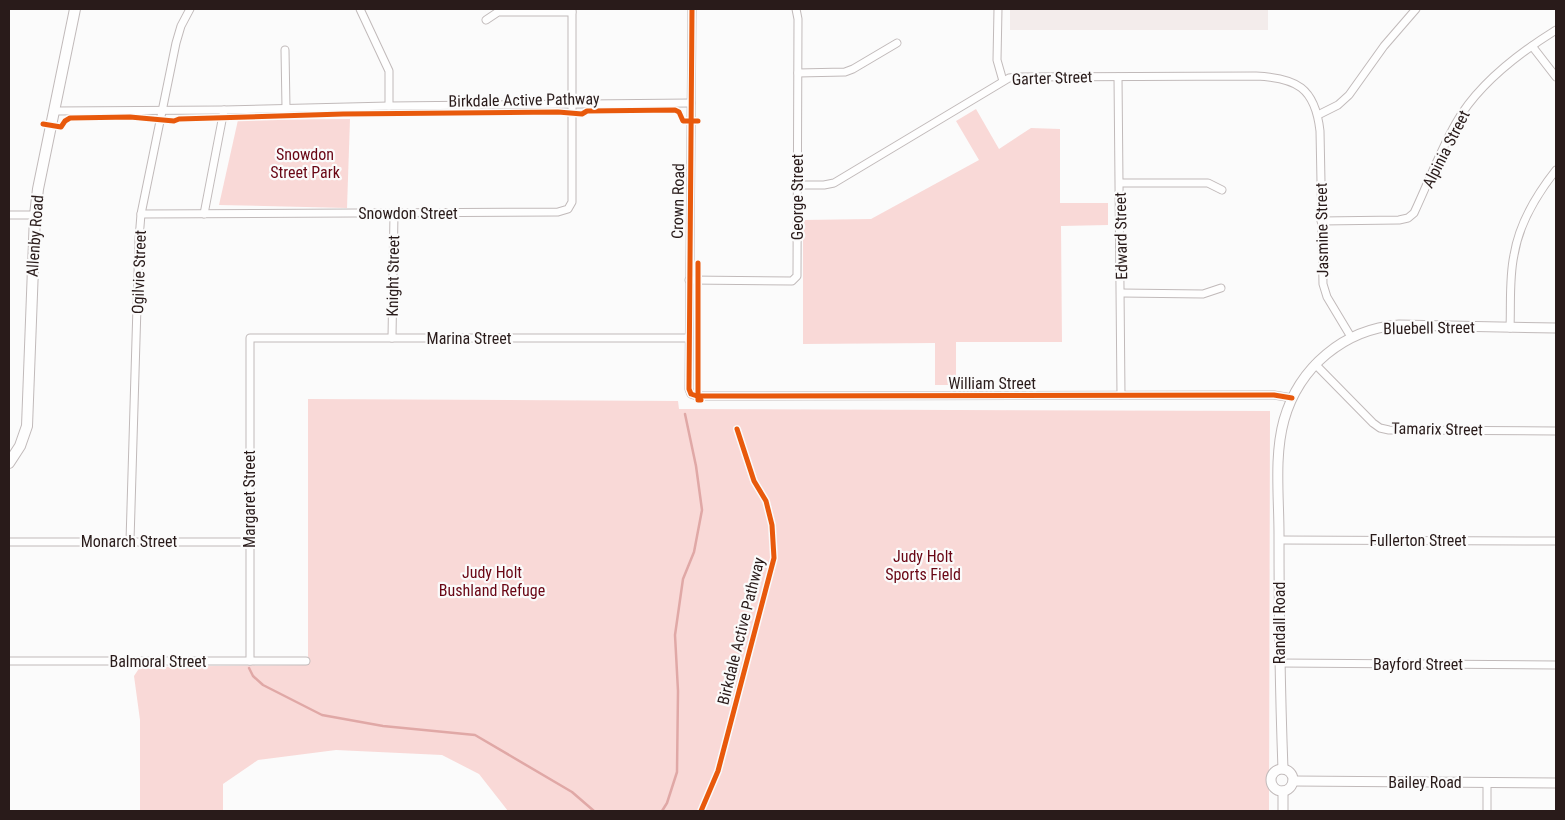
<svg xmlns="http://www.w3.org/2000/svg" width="1565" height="820" font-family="'Roboto Condensed',sans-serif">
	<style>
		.built { fill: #f3eceb }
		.green { fill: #f9d9d7 }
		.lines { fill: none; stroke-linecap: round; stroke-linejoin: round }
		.stream { stroke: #e0a8a6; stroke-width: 2.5 }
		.minor-casing { stroke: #c1baba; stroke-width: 9 }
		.tertiary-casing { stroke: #c1baba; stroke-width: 11 }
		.secondary-casing { stroke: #c1baba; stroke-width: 12 }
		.minor { stroke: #fefefe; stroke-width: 7 }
		.tertiary { stroke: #fefefe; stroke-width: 9 }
		.secondary { stroke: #fefefe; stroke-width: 10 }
		.cycleway-casing { stroke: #fbfbfb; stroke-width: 8 }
		.cycleway { stroke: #e8590c; stroke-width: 5 }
		.labels { text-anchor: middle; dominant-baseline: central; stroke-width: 4.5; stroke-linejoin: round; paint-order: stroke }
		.street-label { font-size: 16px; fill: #291b1a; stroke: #fbfbfb }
		.park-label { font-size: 16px; fill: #690614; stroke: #fbfbfb }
	</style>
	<rect width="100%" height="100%" fill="#fbfbfb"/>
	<rect class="built" x="1010" y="9" width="258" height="21"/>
	<g class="green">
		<path d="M 976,109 L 999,149 L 1031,128 L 1060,129 L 1060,203 L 1108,203 L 1108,225 L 1061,226 L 1062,342 L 956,342 L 956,385 L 935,385 L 935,343 L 803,344 L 803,220 L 871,219 L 979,160 L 956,121 Z"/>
		<path d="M 350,119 L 347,208 L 219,205 L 238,120 Z"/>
		<path d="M 308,399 L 678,401 L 679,409 L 1270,411 L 1269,811 L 508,811 L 479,774 L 442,755 L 336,750 L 258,760 L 223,784 L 223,811 L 140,811 L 140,720 L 134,676 L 140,667 L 308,665 Z"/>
	</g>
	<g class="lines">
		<g class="stream">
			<path d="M 249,668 L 253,676 L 263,685 L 322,715 L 383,726 L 475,735 L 572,792 L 594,811"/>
			<path d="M 662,811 L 667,803 L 677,772 L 678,691 L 675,635 L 683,579 L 694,552 L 702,510 L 696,466 L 685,414"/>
		</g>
		<defs>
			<g id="minor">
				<path d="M 360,9 L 389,71 L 389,106"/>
				<path d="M 692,9 L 689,389 L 691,394 L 697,396 L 724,396 L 1274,395 L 1292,398"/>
				<path d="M 998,9 L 997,60 L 1003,81"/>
				<path d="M 486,20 L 498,12 L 572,12"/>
				<path d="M 1532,46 L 1556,77"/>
				<path d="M 285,50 L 286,108"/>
				<path d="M 798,73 L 845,72 L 853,69 L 897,43"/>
				<path d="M 1118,77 L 1121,395"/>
				<path d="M 54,111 L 224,110 L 389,106 L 691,103"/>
				<path d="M 1318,115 L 1338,105 L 1349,95 L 1384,46 L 1416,9"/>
				<path d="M 1120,183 L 1208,183 L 1222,190"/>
				<path d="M 797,185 L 824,185 L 834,183 L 1009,78 L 1017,77 L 1256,76 C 1296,78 1315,87 1320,131 L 1323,284 L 1327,297 L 1351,337"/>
				<path d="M 141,214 L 558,212 L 568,209 L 572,202 L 572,9"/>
				<path d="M 204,214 L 224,110"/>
				<path d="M 9,215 L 35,215"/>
				<path d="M 1321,221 L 1399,220 L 1408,218 L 1414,213 C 1428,183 1440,151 1456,123 C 1478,84 1519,53 1556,30"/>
				<path d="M 689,280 L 792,281 L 797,276 L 798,19 L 796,9"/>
				<path d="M 1121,293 L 1203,294 L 1221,288"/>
				<path d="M 1510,328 C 1511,304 1509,278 1514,255 C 1519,224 1537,194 1556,170"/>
				<path d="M 392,338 L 394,213"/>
				<path d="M 1315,364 L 1373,423 L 1380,428 L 1389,430 L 1556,431"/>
				<path d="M 1279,540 L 1556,541"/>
				<path d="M 130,541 L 139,239 L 141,214 L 176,43 L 181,26 L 190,9"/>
				<path d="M 9,542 L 249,542"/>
				<path d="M 9,661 L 306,661"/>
				<path d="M 250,661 L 250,338 L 689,338"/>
				<path d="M 1279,663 L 1556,665"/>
				<path d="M 1487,811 L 1487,782"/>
			</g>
			<g id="tertiary">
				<circle cx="1282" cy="780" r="11"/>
				<path d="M 1283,769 C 1280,690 1279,612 1279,534 C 1279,497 1274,456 1284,420 C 1299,367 1344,329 1399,325 L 1556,328"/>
				<path d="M 1293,781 L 1556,783"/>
				<path d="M 1283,811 L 1283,791"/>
			</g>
			<path id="secondary" d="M 9,463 L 20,446 L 27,426 L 35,215 L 38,189 L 75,9"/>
		</defs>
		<use href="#minor" class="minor-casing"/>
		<use href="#tertiary" class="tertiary-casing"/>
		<use href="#secondary" class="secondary-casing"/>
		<use href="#minor" class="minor"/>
		<use href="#tertiary" class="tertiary"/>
		<use href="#secondary" class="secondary"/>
		<defs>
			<g id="cycleway">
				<path d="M 692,9 L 689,389 L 691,394 L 697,396 L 724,396 L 1274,395 L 1292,398"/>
				<path d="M 43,124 L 61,127 L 65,121 L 70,118 L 130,117 L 174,121 L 179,119 L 343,114 L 558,112 L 582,114 L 587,111 L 675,110 L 679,112 L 683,121 L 698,121"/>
				<path d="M 698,263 L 698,400 L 701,400"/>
				<path d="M 701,811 L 718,771 L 774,558 L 772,525 L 766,501 L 754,481 L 737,429"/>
			</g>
		</defs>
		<use href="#cycleway" class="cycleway-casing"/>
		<use href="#cycleway" class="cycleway"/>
	</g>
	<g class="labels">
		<g class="street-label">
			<text transform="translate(1052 78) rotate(-2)">Garter Street</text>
			<text transform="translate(524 100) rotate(-1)">Birkdale Active Pathway</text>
			<text transform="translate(1446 149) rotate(-63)">Alpinia Street</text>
			<text transform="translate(797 197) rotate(-90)">George Street</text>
			<text transform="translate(678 201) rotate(-89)">Crown Road</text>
			<text x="408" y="213">Snowdon Street</text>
			<text transform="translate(1322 230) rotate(-91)">Jasmine Street</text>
			<text transform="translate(35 236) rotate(-86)">Allenby Road</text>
			<text transform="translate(1121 236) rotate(-91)">Edward Street</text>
			<text transform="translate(139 272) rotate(-88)">Ogilvie Street</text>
			<text transform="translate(393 276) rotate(-89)">Knight Street</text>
			<text transform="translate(1429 328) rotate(-1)">Bluebell Street</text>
			<text x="469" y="338">Marina Street</text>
			<text x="992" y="383">William Street</text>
			<text transform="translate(1437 429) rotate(1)">Tamarix Street</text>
			<text transform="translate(249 499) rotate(-90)">Margaret Street</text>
			<text x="1418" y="540">Fullerton Street</text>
			<text x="129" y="541">Monarch Street</text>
			<text transform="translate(1279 623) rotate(-90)">Randall Road</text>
			<text transform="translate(741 631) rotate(-76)">Birkdale Active Pathway</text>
			<text x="158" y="661">Balmoral Street</text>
			<text x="1418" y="664">Bayford Street</text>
			<text x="1425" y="782">Bailey Road</text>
		</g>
		<g class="park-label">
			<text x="305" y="154">Snowdon<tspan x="305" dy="18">Street Park</tspan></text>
			<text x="923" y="556">Judy Holt<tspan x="923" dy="18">Sports Field</tspan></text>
			<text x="492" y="572">Judy Holt<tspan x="492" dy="18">Bushland Refuge</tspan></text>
		</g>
	</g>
	<rect width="1565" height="820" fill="none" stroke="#291b1a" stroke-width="20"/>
</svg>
